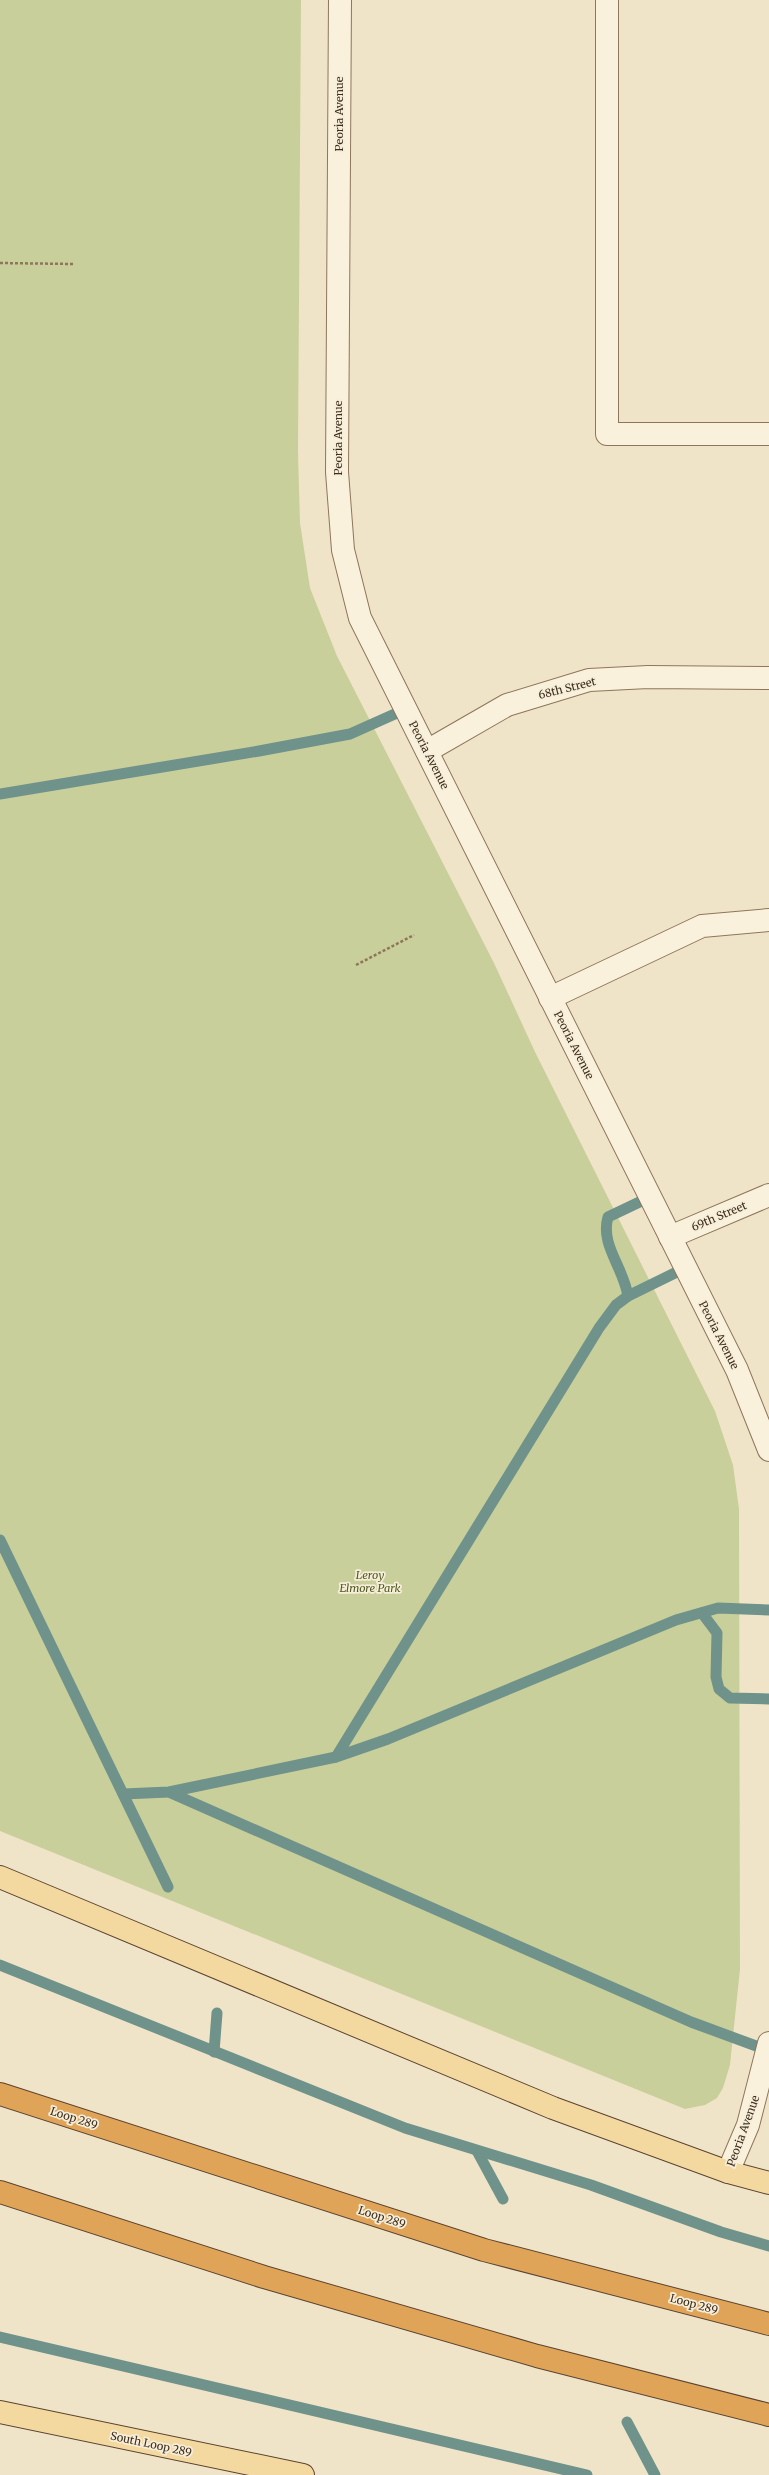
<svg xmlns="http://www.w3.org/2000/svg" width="769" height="2475" font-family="Merriweather,serif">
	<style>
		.green { fill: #c9cf9b }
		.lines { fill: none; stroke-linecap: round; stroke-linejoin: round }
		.stream { stroke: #6f938a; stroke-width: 11 }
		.minor-casing { stroke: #8d765c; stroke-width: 24 }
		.major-casing { stroke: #5b4430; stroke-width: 24 }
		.highway-casing { stroke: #5b4430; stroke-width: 24 }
		.path { stroke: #8d765c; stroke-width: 2.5; stroke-dasharray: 3 2; stroke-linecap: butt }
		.minor { stroke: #faf1dc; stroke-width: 22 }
		.major { stroke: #f3d9a0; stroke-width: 22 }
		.highway { stroke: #e0a458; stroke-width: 22 }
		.labels { text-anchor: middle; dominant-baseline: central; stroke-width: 3.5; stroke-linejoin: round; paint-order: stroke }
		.street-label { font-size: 11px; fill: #3d2e20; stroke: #f7eed8 }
		.park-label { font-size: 11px; font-style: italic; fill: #4d5a26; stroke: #f7eed8 }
	</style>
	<rect width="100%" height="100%" fill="#f0e4c8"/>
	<path class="green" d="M 0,0 L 301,0 L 298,452 L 300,523 L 310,588 L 337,656 L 494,963 L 536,1054 L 715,1411 L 733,1465 L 739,1509 L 740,1969 L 730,2065 L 723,2088 L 717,2098 L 705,2105 L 685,2109 L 0,1831 Z"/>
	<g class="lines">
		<g class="stream">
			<path d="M 0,794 L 259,751 L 350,734 L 406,709"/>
			<path d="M 628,1296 C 623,1266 600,1245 608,1217 L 650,1197"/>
			<path d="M 0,1540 L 168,1887"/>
			<path d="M 702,1613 L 717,1633 L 716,1677 L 719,1689 L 730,1698 L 769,1699"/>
			<path d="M 336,1757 L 599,1328 L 616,1305 L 628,1296 L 685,1268"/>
			<path d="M 171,1793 L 691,2022 L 767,2050"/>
			<path d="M 123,1794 L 169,1792 L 336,1757 L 388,1739 L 676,1620 L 718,1608 L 769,1610"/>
			<path d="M 0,1965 L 405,2128 L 591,2185 L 721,2232 L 769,2246"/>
			<path d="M 214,2052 L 217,2013"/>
			<path d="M 477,2151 L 503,2199"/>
			<path d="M 0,2337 L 587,2475"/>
			<path d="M 627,2422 L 655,2475"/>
		</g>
		<defs>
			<g id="minor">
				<path d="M 340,0 L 337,472 L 343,550 L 360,618 L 737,1370 L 769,1450"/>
				<path d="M 607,0 L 607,434 L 769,434"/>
				<path d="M 427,751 L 507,705 L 589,680 L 648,677 L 769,678"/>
				<path d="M 550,998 L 702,926 L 769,920"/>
				<path d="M 670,1237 L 769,1195"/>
				<path d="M 728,2172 L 748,2125 L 769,2043"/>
			</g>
			<g id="major">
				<path d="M 0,1877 L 553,2108 L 728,2172 L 769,2183"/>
				<path d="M 0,2412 L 303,2475"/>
			</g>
			<g id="highway">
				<path d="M 0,2094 L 484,2250 L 769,2324"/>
				<path d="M 0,2192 L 264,2277 L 537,2356 L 769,2415"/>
			</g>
		</defs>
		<use href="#minor" class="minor-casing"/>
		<use href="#major" class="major-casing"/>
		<use href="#highway" class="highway-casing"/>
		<g class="path">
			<path d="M 0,263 L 74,264"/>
			<path d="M 356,965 L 414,935"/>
		</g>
		<use href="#minor" class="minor"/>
		<use href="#major" class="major"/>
		<use href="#highway" class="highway"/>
	</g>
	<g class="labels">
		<g class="street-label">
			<text transform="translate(339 114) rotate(-90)">Peoria Avenue</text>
			<text transform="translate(338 438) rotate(-90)">Peoria Avenue</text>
			<text transform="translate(567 688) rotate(-14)">68th Street</text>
			<text transform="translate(429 755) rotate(63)">Peoria Avenue</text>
			<text transform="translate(574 1045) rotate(63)">Peoria Avenue</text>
			<text transform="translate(719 1216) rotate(-23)">69th Street</text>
			<text transform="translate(719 1335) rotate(63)">Peoria Avenue</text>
			<text transform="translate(74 2118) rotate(18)">Loop 289</text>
			<text transform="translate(743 2131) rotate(-70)">Peoria Avenue</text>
			<text transform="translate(382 2217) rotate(18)">Loop 289</text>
			<text transform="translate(694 2304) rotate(15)">Loop 289</text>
			<text transform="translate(151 2444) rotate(12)">South Loop 289</text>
		</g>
		<g class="park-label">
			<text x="370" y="1575">Leroy<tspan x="370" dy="13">Elmore Park</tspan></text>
		</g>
	</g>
</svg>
